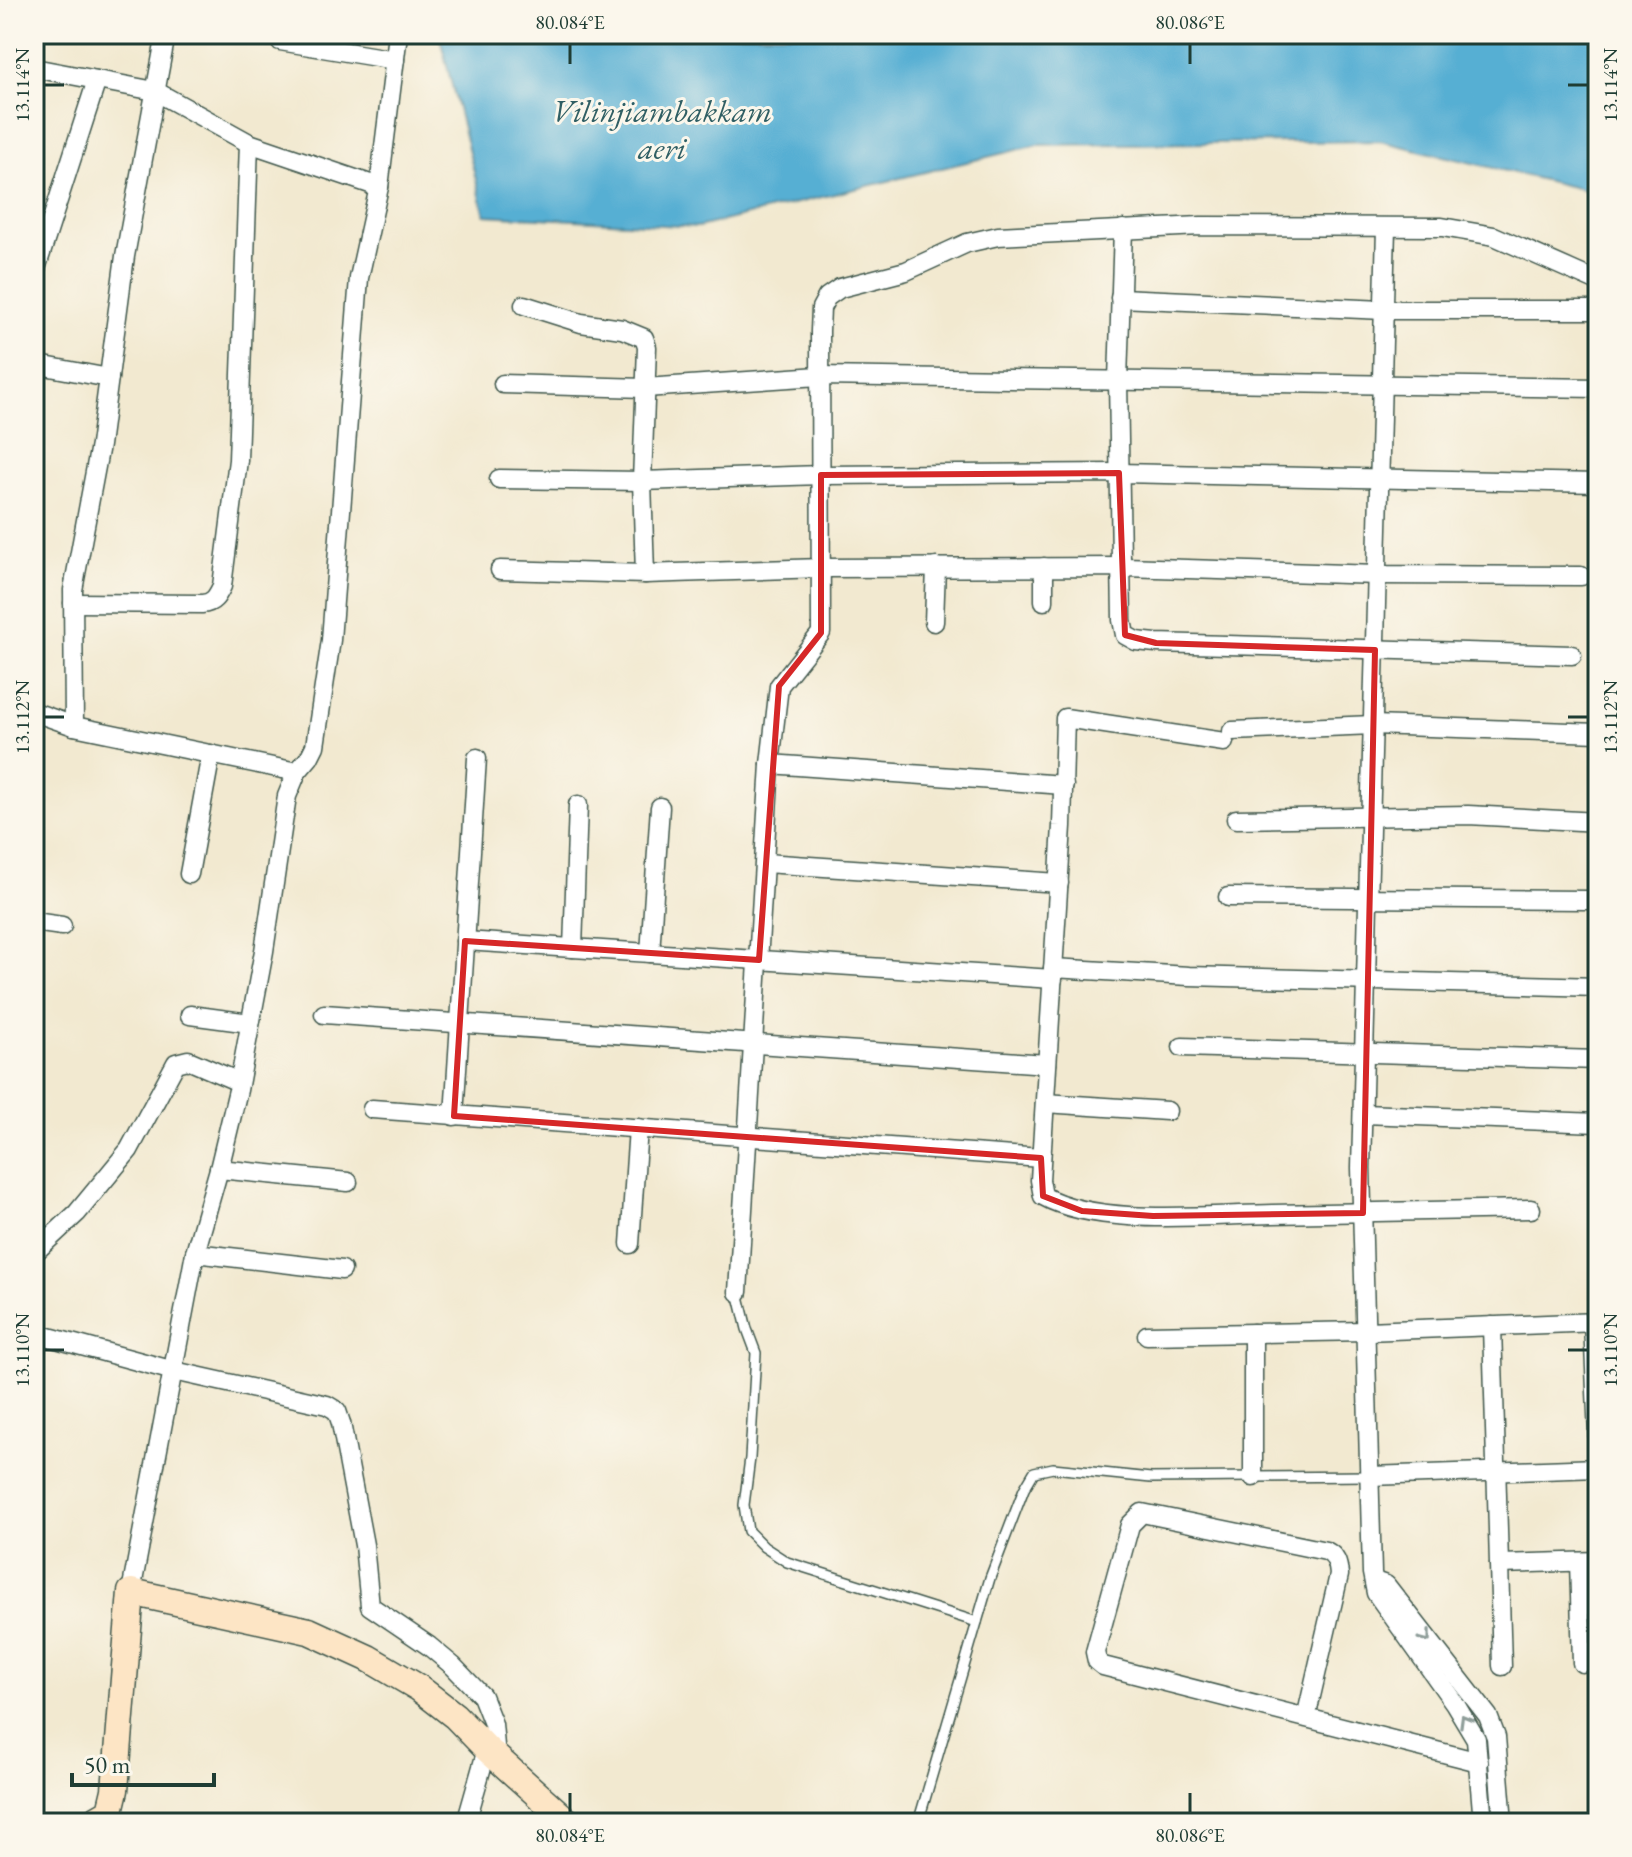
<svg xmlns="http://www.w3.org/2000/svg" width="1632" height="1857" font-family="'EB Garamond',serif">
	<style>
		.water { fill: #56afd3; stroke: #3a7684; stroke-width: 2 }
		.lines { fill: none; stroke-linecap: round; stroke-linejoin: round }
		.lane-casing { stroke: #3f574b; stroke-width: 12 }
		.street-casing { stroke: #3f574b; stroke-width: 21 }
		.secondary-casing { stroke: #3f574b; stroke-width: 29 }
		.lane { stroke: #fff; stroke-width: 9 }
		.street { stroke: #fff; stroke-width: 18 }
		.secondary { stroke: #fde5c5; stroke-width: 26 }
		.oneway { stroke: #8f9e9a }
		.marked { fill: none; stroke: #d62828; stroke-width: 6; stroke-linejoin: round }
		.ticks { fill: none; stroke: #1f3d34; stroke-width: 3 }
		.labels { text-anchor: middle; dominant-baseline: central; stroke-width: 6; stroke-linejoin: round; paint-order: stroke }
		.water-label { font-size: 32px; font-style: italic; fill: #305f64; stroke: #fbf7ec }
		.neatline { fill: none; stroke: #1f3d34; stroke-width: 3 }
		.ticks-label { font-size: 20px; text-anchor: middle; fill: #1f3d34 }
	</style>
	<rect width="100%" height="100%" fill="#fbf7ec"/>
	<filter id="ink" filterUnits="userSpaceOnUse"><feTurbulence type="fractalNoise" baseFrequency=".0125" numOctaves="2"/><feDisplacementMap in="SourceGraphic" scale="16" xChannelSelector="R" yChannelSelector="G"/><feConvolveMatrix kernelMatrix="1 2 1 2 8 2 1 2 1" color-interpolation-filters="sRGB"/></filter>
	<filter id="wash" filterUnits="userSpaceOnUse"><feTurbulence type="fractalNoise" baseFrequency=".006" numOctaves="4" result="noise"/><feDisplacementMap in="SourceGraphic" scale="32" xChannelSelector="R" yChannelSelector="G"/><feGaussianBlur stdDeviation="1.8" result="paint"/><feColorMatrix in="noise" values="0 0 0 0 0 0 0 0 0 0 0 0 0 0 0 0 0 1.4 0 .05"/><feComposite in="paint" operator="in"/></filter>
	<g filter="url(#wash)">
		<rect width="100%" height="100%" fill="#f2e9d0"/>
		<path class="water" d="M 439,34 L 1598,34 L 1598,193 L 1380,141 L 1037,145 L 698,227 L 485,215 Z"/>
	</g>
	<g filter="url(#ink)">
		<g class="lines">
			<defs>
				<g id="lane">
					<path d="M 738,1292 L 747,1329 L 756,1353 L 750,1458 L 744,1505 L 748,1531 L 764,1547 L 787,1562 L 977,1622"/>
					<path d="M 918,1823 L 990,1578 L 1024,1489 L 1034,1472 L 1053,1468 L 1151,1478 L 1370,1476"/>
				</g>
				<g id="street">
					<path d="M 280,41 L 395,60"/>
					<path d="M 34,68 L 155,91 L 249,143 L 379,187"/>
					<path d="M 1386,228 L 1361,1168 L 1372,1573 L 1376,1593 L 1455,1704 L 1476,1739 L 1483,1823"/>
					<path d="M 1123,229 L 1118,380 L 1122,620 L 1125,635 L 1136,641 L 1156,643 L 1572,655"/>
					<path d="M 34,275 L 97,80"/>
					<path d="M 1120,298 L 1384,310 L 1598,310"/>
					<path d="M 524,305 L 581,323 L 622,329 L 644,338 L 647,347 L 642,481 L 645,574"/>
					<path d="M 34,364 L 109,378"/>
					<path d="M 503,384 L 645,388 L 819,376 L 1598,388"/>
					<path d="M 499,479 L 642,481 L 821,475 L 1119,473 L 1598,483"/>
					<path d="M 500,570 L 645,574 L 822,568 L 1125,567 L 1377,575 L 1581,576"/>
					<path d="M 1044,601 L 1044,567"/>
					<path d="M 73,603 L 202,604 C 214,603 217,596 222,586 L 238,460 L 249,143"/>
					<path d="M 934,622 L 936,567"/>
					<path d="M 34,712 L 74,726 L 297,772 L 287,796 L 264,951 L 238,1090 L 219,1169 L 195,1253 L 131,1592"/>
					<path d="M 74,726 L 73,590 L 100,445 L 125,256 L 166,34"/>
					<path d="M 1232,731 L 1373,725 L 1598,733"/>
					<path d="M 1224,742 L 1065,718 L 1062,826 L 1040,1180 L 1043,1196 C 1098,1227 1209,1215 1273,1214 C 1359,1213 1445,1211 1531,1209"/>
					<path d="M 770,764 L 1064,785"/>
					<path d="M 297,772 L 309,758 L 315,746 L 331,640 L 359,278 L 379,187 L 398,34"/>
					<path d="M 1236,819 L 1468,815 L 1598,822"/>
					<path d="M 765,863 L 1059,883"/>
					<path d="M 189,874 L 211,754"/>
					<path d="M 1228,897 L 1587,900"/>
					<path d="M 34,922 L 62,926"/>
					<path d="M 465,941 L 1053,979"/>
					<path d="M 573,948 L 578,805"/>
					<path d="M 650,953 L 660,807"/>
					<path d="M 1053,968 L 1189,976 L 1598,987"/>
					<path d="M 324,1014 L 1047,1064"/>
					<path d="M 190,1015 L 250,1023"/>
					<path d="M 1182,1047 L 1598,1060"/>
					<path d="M 1045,1103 L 1167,1111"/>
					<path d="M 372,1109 L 1041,1158"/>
					<path d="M 1363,1114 L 1598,1123"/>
					<path d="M 454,1116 L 477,758"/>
					<path d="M 219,1169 L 348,1182"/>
					<path d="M 630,1244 L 638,1128"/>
					<path d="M 34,1253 L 77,1213 L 129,1150 L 176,1063 L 188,1060 L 239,1082"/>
					<path d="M 195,1253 L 342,1270"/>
					<path d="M 738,1292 L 770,764 L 779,686 L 821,633 L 820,331 L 821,308 L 827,297 L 840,288 L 906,271 L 967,243 L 998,236 L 1201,226 L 1442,227 L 1494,236 L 1598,282"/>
					<path d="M 1593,1323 L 1598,1436"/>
					<path d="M 1492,1326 L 1502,1666"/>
					<path d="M 34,1333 L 174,1371 L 327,1405 L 337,1411 L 341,1423 L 364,1545 L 370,1606 L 429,1646 L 453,1666 L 482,1696 L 493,1724 L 496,1757"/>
					<path d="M 1147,1335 L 1366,1331 L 1598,1322"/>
					<path d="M 1370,1476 L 1598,1468"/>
					<path d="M 1253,1477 L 1253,1333"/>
					<path d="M 1579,1562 L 1582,1663"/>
					<path d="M 1499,1564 L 1598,1561"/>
					<path d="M 1374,1581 L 1386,1585 L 1488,1716 L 1496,1737 L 1503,1823"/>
					<path d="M 1306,1718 L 1339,1575 C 1338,1563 1336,1556 1326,1551 L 1142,1513 L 1130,1525 L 1095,1652 L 1097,1661 L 1103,1666 L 1479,1762"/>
					<path d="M 466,1823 L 487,1749"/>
				</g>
				<path id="secondary" d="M 89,1823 L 110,1811 L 115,1790 L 131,1592 L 309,1631 L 368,1658 L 419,1688 L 455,1716 L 487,1749 L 569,1823"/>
			</defs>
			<use href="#lane" class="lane-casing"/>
			<use href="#street" class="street-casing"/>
			<use href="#secondary" class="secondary-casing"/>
			<use href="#lane" class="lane"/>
			<use href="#street" class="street"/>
			<use href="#secondary" class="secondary"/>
		</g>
		<defs><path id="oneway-chevron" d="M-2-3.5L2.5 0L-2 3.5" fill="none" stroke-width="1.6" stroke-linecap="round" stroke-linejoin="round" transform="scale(2)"/></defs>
		<g class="oneway">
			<use href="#oneway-chevron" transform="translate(1426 1637) rotate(52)"/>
			<use href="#oneway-chevron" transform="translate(1465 1720) rotate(-120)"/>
		</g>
	</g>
	<path class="marked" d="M 1119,473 L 1125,635 L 1156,643 L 1375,650 L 1363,1213 L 1153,1216 L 1082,1211 L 1043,1196 L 1041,1158 L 454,1116 L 465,941 L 759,960 L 779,686 L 821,633 L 821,475 Z"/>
	<path class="ticks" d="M 570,44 L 570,64M 1190,44 L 1190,64M 44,85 L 64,85M 1568,85 L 1588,85M 44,717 L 64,717M 1568,717 L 1588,717M 44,1350 L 64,1350M 1568,1350 L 1588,1350M 570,1793 L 570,1813M 1190,1793 L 1190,1813"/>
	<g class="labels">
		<g class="water-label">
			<text x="662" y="111">Vilinjiambakkam<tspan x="662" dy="37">aeri</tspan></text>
		</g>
	</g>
	<rect width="1632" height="1857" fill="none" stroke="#fbf7ec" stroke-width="88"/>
	<path d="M72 1773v12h142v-12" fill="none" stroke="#1f3d34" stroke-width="4"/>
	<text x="84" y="1773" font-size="24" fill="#1f3d34" stroke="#fbf7ec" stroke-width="6" paint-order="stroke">50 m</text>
	<rect x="44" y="44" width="1544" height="1769" class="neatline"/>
	<g class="ticks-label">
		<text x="570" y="29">80.084°E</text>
		<text x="1190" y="29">80.086°E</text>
		<text transform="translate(22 85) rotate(-90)" y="7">13.114°N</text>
		<text transform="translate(1610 85) rotate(-90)" y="7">13.114°N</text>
		<text transform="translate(22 717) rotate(-90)" y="7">13.112°N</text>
		<text transform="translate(1610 717) rotate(-90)" y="7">13.112°N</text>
		<text transform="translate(22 1350) rotate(-90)" y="7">13.110°N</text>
		<text transform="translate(1610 1350) rotate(-90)" y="7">13.110°N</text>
		<text x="570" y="1842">80.084°E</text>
		<text x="1190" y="1842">80.086°E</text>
	</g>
</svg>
